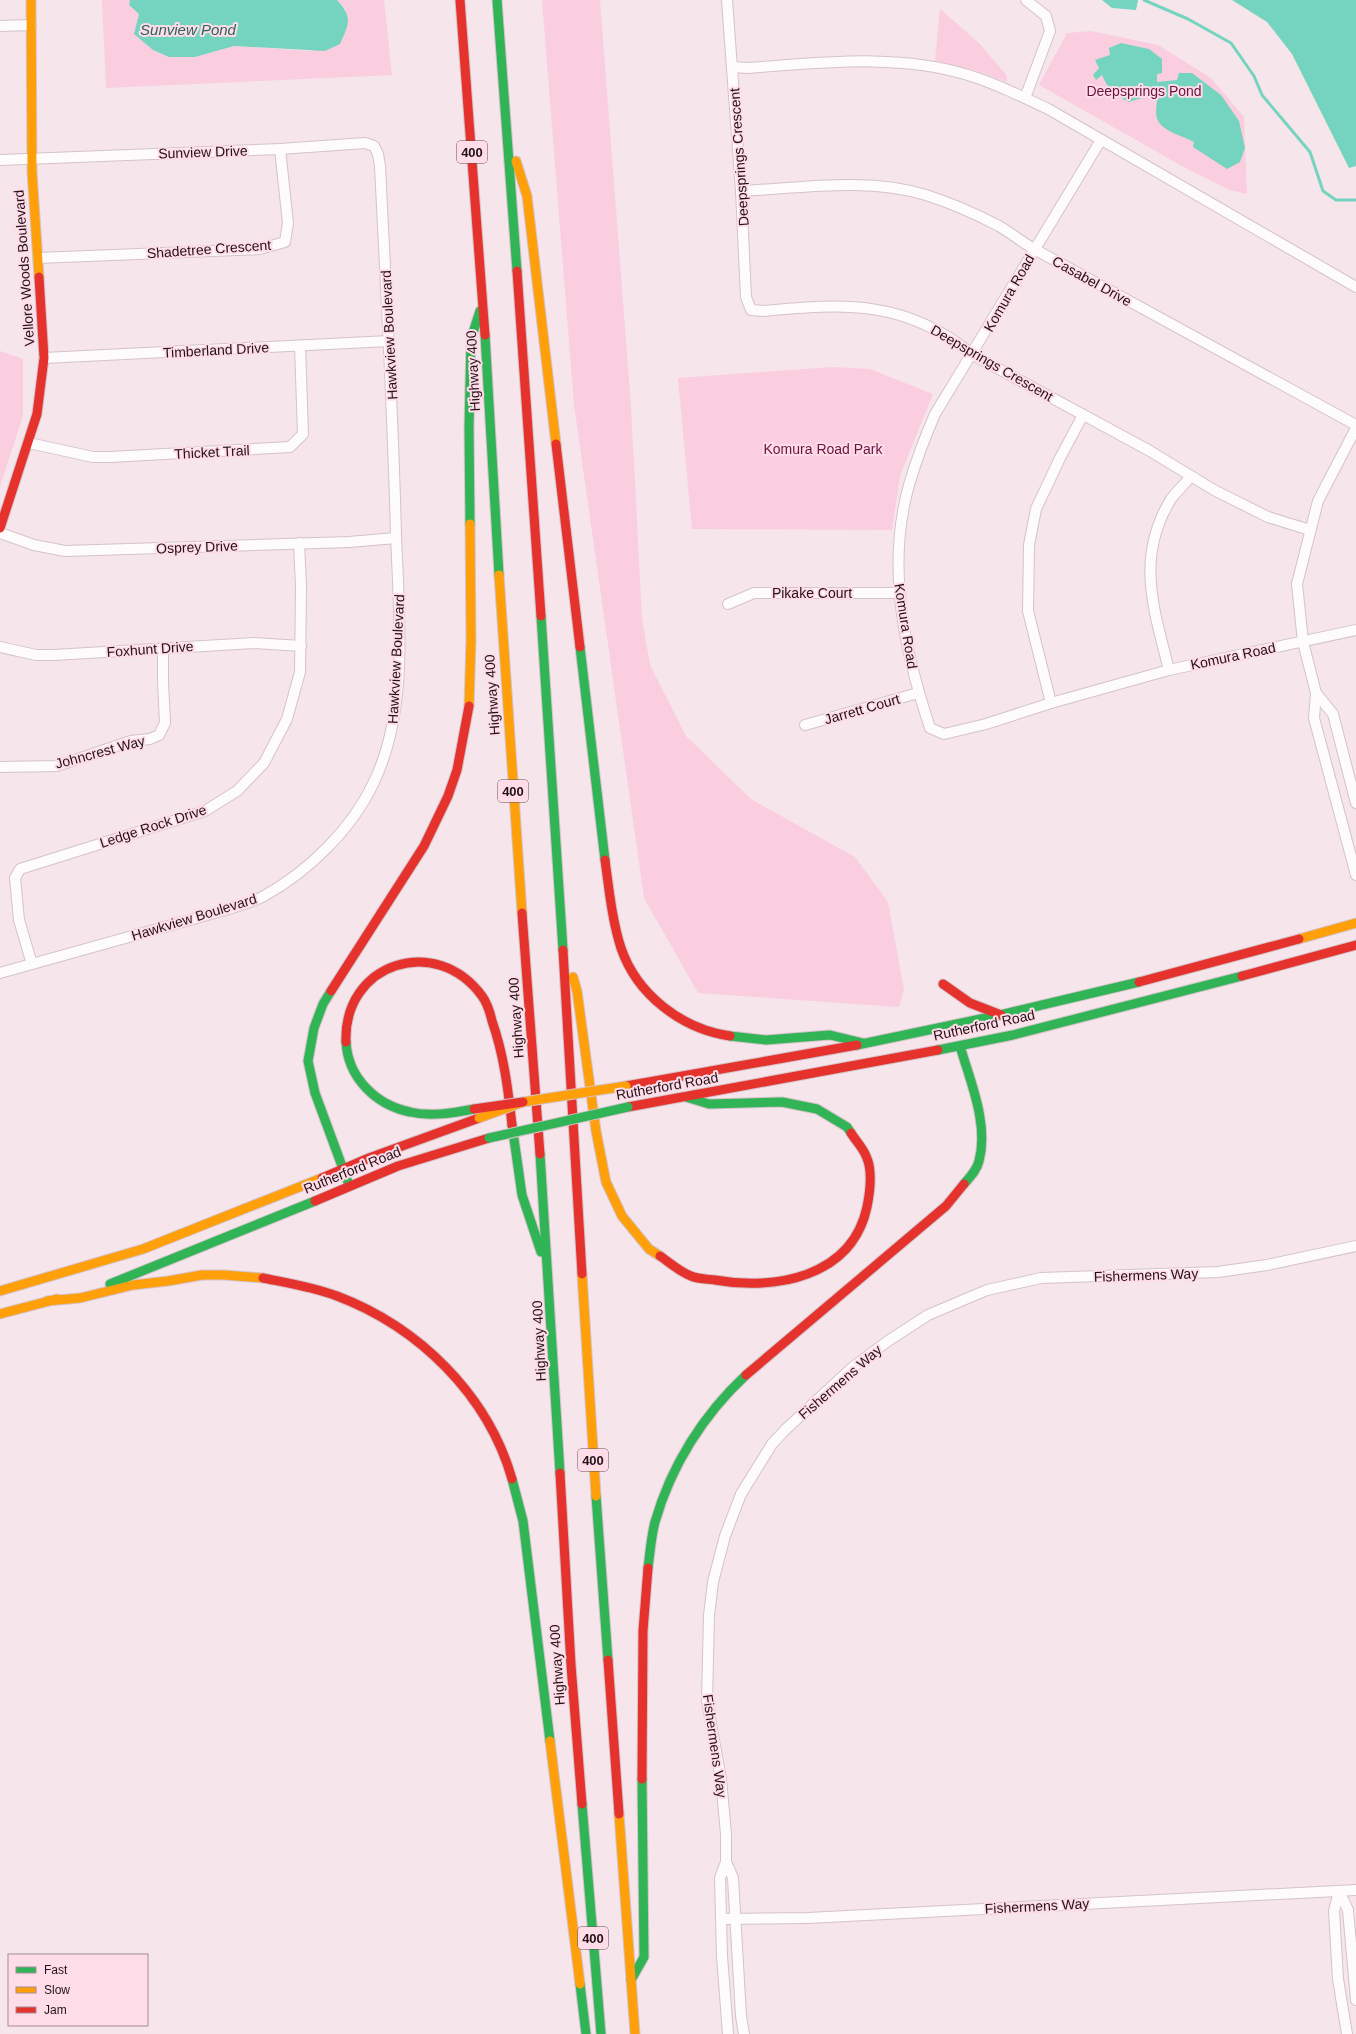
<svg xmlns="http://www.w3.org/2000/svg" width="1356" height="2034" font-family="Arial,sans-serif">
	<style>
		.green { fill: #facede }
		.water { fill: #75d4bf }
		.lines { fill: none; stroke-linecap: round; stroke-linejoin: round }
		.stream { stroke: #75d4bf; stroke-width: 3 }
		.street-casing { stroke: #d4c3c9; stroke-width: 12 }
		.fast-casing { stroke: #d4c3c9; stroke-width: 11 }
		.slow-casing { stroke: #d4c3c9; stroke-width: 11 }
		.jam-casing { stroke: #d4c3c9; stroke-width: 11 }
		.street { stroke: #fefbfc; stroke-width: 10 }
		.fast { stroke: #30b455; stroke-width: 9 }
		.slow { stroke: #ff9f0a; stroke-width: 9 }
		.jam { stroke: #e5322d; stroke-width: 9 }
		.fast-bridge-casing { stroke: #d4c3c9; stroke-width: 11; stroke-linecap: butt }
		.slow-bridge-casing { stroke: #d4c3c9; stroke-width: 11; stroke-linecap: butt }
		.jam-bridge-casing { stroke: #d4c3c9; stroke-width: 11; stroke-linecap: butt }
		.fast-bridge { stroke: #30b455; stroke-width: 9 }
		.slow-bridge { stroke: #ff9f0a; stroke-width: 9 }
		.jam-bridge { stroke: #e5322d; stroke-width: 9 }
		.labels { text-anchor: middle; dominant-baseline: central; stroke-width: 4; stroke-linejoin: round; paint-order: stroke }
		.shield { fill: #fedde9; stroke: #654e57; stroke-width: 1 }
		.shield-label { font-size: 13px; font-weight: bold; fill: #231118 }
		.park-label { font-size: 14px; fill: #6a1240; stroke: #fedde9 }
		.street-label { font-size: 14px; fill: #231118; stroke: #fedde9 }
		.water-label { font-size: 15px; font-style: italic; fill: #2c6455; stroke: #fedde9 }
	</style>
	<rect width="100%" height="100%" fill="#f6e5eb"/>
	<g class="green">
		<path d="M 102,0 L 130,0 L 129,5 L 195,57 L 234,46 L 311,51 L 346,10 L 337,0 L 384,0 L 392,75 L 106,88 Z"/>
		<path d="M 542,0 L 600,0 L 631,406 L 642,618 L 650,665 L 686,736 L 751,799 L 855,857 L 888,902 L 904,990 L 899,1007 L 698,993 L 644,898 L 574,405 Z"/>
		<path d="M 940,9 L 980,44 L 1007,76 L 1007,82 L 974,70 L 935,61 Z"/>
		<path d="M 1091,31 L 1158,45 L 1211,78 L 1244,117 L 1247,194 L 1230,190 L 1189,170 L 1039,85 L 1067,33 Z"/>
		<path d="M 0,351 L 23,359 L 23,416 L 0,486 Z"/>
		<path d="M 832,367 L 870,369 L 933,394 L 900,476 L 892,530 L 692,529 L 678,378 Z"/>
	</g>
	<g class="water">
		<path d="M 130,0 L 337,0 C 353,17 349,24 340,44 L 325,51 L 234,46 L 195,57 L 169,57 L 153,50 L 134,34 L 139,14 L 129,5 Z"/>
		<path d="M 1102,0 L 1138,0 L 1136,10 L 1112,8 Z"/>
		<path d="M 1232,0 L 1356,0 L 1356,166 L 1349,168 L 1292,54 L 1267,22 Z"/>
		<path d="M 1121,43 L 1149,49 L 1162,59 L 1162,73 L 1157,74 L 1157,82 L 1177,80 L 1179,73 L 1192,73 L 1221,95 L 1239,121 L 1245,148 L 1240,162 L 1227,169 L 1193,147 L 1194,142 C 1184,136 1160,131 1157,118 C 1155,112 1157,104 1157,98 L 1164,97 L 1164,89 L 1153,88 L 1145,97 L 1129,102 C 1115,95 1108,89 1102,75 L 1096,80 L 1093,75 L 1099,68 L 1095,60 L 1110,55 L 1109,48 Z"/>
	</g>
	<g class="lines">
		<path class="stream" d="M 1144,0 L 1188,19 L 1231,43 L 1254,76 L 1262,95 L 1310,152 L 1323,191 L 1336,200 L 1356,200"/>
		<defs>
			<g id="street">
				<path d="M 727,0 L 741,191 L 746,297 L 751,310 L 764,311 C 844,303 907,300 973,355 L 1150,451 L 1214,490 L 1268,517 L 1310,530"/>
				<path d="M 0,26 L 31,25"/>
				<path d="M 733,67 L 747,68 C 820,63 897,53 968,75 C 997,84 1023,97 1050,110 L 1356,287"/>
				<path d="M 1025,98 L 1050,31 L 1046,16 L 1026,0"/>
				<path d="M 1101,140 L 935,414 C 925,437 916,461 909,485 C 886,567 904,649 930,728 L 944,734 L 986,724 L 1051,703 L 1169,670 L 1356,630"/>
				<path d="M 0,160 L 280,149 L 365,143 L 374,146 L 378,154 L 380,166 C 386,289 393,412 396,535 C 399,616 409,708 374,782 C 352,829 309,871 264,896 C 253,902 241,905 229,909 L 0,973"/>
				<path d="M 741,191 C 802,188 867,177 926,195 C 951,203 976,214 999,226 C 1011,233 1022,242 1034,249 L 1356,425"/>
				<path d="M 38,258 L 260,249 L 285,242 L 288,223 L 280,149"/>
				<path d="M 44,358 L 389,341"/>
				<path d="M 1356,428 L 1318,501 L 1297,584 L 1303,642 L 1316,693 L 1314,718 L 1356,875"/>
				<path d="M 29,443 L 93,457 L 110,457 L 290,447 L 303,434 L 300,346"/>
				<path d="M 0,533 L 34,545 L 65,551 L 349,542 L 396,538"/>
				<path d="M 728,604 L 754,593 L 898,593"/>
				<path d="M 0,647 L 36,655 L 54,655 L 254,643 L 301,646"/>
				<path d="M 1169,670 C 1154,609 1135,558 1171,499 C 1177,491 1185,484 1191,476"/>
				<path d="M 1316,693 L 1333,714 L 1356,803"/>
				<path d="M 1051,703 L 1028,611 L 1029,545 L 1036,509 L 1060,458 L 1083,415"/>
				<path d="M 805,725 L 918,693"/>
				<path d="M 0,767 L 57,766 L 131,741 L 150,739 L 159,735 L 165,723 L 163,682 L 163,648"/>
				<path d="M 32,964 L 19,920 L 15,878 L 20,869 L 205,811 L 237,791 L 264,763 L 287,719 L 300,672 L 301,586 L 299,543"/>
				<path d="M 726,1862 L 733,1878 L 741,2016 L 744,2034"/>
				<path d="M 1339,1891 L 1334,1911 L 1338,1979 L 1347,2034"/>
				<path d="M 1339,1891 L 1348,1910 L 1356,2000"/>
				<path d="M 721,1919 L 808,1918 L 1356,1890"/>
				<path d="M 728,2034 L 722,1956 L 720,1878 L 726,1862 L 726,1834 L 721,1779 L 707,1701 L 709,1615 L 713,1582 L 725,1536 L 741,1494 L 772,1444 L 786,1429 L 853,1367 L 888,1341 L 928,1315 L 987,1290 L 1041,1278 L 1218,1272 L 1267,1265 L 1356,1246"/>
			</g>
			<g id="fast">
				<path d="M 497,0 L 517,271"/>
				<path d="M 485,335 L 499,575"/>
				<path d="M 470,524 L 469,427 L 471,339 L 480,311"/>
				<path d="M 541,616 L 563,950"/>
				<path d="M 580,647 L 605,860"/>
				<path d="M 331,991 L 323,1004 L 314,1028 L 308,1061 L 315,1093 L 349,1185"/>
				<path d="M 730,1036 L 766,1040 L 830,1035 L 863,1043"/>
				<path d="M 346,1042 C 348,1078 376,1105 410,1112 C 430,1117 453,1113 474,1109"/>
				<path d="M 857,1045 L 1004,1014 L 1139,982"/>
				<path d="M 960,1046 C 970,1081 989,1124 979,1161 C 977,1170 970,1177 964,1184"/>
				<path d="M 938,1050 L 1013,1035 L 1242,976"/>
				<path d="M 686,1097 L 709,1104 L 782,1102 L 817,1109 L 847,1127 L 851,1133"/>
				<path d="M 512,1125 L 522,1195 L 541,1252"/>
				<path d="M 540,1154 L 560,1473"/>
				<path d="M 110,1284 L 315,1201"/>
				<path d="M 512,1479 L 523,1521 L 550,1741"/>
				<path d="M 596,1496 L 608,1660"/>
				<path d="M 648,1568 C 650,1553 651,1537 655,1522 C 671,1466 703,1415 746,1375"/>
				<path d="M 582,1804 L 601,2034"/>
				<path d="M 631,1980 L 644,1957 L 642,1779"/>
				<path d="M 580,1984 L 586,2034"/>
			</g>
			<g id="slow">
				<path d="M 31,0 L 32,172 L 39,277"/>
				<path d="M 516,161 L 527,196 L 556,444"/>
				<path d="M 499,575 L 522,913"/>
				<path d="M 469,706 L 471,640 L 470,524"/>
				<path d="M 1299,939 L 1356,923"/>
				<path d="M 573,977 L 577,991 L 596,1131 L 606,1182 L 622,1216 L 649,1249 L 660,1256"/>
				<path d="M 582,1274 L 596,1496"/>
				<path d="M 0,1291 L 143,1249 L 322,1178"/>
				<path d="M 47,1301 L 80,1298 L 133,1285 L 168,1281 L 202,1275 L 224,1275 L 263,1278"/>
				<path d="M 0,1314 L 57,1299"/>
				<path d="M 550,1741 L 580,1984"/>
				<path d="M 619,1814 L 635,2034"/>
			</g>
			<g id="jam">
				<path d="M 460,0 L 485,335"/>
				<path d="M 517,271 L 541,616"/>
				<path d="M 556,444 L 580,647"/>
				<path d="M 0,528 L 37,414 L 44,358 L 39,277"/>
				<path d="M 605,860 C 609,889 612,920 621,948 C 637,995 682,1029 730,1036"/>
				<path d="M 522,913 L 540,1154"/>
				<path d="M 563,950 L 582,1274"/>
				<path d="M 1242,976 L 1356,945"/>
				<path d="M 1139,982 L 1299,939"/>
				<path d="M 943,984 L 970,1003 L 1001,1015"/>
				<path d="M 331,991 L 424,846 L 448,796 L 457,770 L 469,706"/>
				<path d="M 346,1042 C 343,963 436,933 482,996 C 487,1003 490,1012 492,1021 C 504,1055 508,1089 512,1125"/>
				<path d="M 626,1086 L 857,1045"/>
				<path d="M 628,1107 L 938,1050"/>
				<path d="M 322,1178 L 369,1158 L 479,1118"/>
				<path d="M 315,1201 L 398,1166 L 489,1138"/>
				<path d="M 660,1256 C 669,1262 680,1272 691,1276 C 698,1279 707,1279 715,1280 C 775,1291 852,1277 867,1207 C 870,1192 873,1170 866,1156 C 863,1148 856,1141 851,1133"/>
				<path d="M 263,1278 C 288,1283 313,1287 337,1296 C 419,1327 488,1395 512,1479"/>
				<path d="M 746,1375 L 946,1206 L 964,1184"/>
				<path d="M 560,1473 L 571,1665 L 582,1804"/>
				<path d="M 608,1660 L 619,1814"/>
				<path d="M 642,1779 L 643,1631 L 648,1568"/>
			</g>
		</defs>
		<use href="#street" class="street-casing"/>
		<use href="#fast" class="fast-casing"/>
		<use href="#slow" class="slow-casing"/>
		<use href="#jam" class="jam-casing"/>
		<use href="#street" class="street"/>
		<use href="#fast" class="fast"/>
		<use href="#slow" class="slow"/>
		<use href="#jam" class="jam"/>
		<defs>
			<path id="fast-bridge" d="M 489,1138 L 628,1107"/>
			<path id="slow-bridge" d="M 479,1118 L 523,1102 L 626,1086"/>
			<path id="jam-bridge" d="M 474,1109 L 523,1102"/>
		</defs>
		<use href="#fast-bridge" class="fast-bridge-casing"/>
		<use href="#slow-bridge" class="slow-bridge-casing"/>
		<use href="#jam-bridge" class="jam-bridge-casing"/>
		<use href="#fast-bridge" class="fast-bridge"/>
		<use href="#slow-bridge" class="slow-bridge"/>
		<use href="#jam-bridge" class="jam-bridge"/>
	</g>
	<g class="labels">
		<g class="shield">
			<rect x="457" y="141" width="30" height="22" rx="3"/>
			<rect x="498" y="780" width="30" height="22" rx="3"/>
			<rect x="578" y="1449" width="30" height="22" rx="3"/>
			<rect x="578" y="1927" width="30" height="22" rx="3"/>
		</g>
		<g class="shield-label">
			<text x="472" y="152">400</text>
			<text x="513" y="791">400</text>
			<text x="593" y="1460">400</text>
			<text x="593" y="1938">400</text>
		</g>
		<g class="park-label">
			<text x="1144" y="91">Deepsprings Pond</text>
			<text x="823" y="449">Komura Road Park</text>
		</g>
		<g class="street-label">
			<text transform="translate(203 152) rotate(-2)">Sunview Drive</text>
			<text transform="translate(739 157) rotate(-94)">Deepsprings Crescent</text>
			<text transform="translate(209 249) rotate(-4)">Shadetree Crescent</text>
			<text transform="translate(24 268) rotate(-94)">Vellore Woods Boulevard</text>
			<text transform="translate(1092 281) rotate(29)">Casabel Drive</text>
			<text transform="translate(1009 293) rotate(-60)">Komura Road</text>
			<text transform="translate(389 335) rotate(-93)">Hawkview Boulevard</text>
			<text transform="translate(216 350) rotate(-3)">Timberland Drive</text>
			<text transform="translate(992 363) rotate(30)">Deepsprings Crescent</text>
			<text transform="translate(473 371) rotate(-93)">Highway 400</text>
			<text transform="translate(212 452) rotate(-3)">Thicket Trail</text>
			<text transform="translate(197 547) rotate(-2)">Osprey Drive</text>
			<text x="812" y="593">Pikake Court</text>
			<text transform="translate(906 626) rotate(81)">Komura Road</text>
			<text transform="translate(150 649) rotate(-4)">Foxhunt Drive</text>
			<text transform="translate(1233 656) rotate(-12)">Komura Road</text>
			<text transform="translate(396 659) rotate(-87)">Hawkview Boulevard</text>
			<text transform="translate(492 695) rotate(-94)">Highway 400</text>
			<text transform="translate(862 709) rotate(-16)">Jarrett Court</text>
			<text transform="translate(100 752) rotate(-15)">Johncrest Way</text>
			<text transform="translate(153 826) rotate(-18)">Ledge Rock Drive</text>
			<text transform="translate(194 917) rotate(-17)">Hawkview Boulevard</text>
			<text transform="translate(516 1018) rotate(-94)">Highway 400</text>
			<text transform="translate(984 1025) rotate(-12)">Rutherford Road</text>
			<text transform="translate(667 1086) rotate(-10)">Rutherford Road</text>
			<text transform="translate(352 1170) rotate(-22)">Rutherford Road</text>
			<text transform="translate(1146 1275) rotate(-2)">Fishermens Way</text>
			<text transform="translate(539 1341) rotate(-93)">Highway 400</text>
			<text transform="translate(840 1382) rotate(-41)">Fishermens Way</text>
			<text transform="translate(557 1665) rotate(-94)">Highway 400</text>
			<text transform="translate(715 1746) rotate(82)">Fishermens Way</text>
			<text transform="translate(1037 1906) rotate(-3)">Fishermens Way</text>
		</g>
		<g class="water-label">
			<text x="188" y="29">Sunview Pond</text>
		</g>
	</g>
	<rect x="8" y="1954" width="140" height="72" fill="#fedde9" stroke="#a68b95"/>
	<rect x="16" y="1967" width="20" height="6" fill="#30b455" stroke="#a68b95"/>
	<text x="44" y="1974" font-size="12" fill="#231118">Fast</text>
	<rect x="16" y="1987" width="20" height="6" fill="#ff9f0a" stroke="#a68b95"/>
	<text x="44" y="1994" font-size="12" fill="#231118">Slow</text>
	<rect x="16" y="2007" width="20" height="6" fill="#e5322d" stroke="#a68b95"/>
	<text x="44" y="2014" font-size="12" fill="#231118">Jam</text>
</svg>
